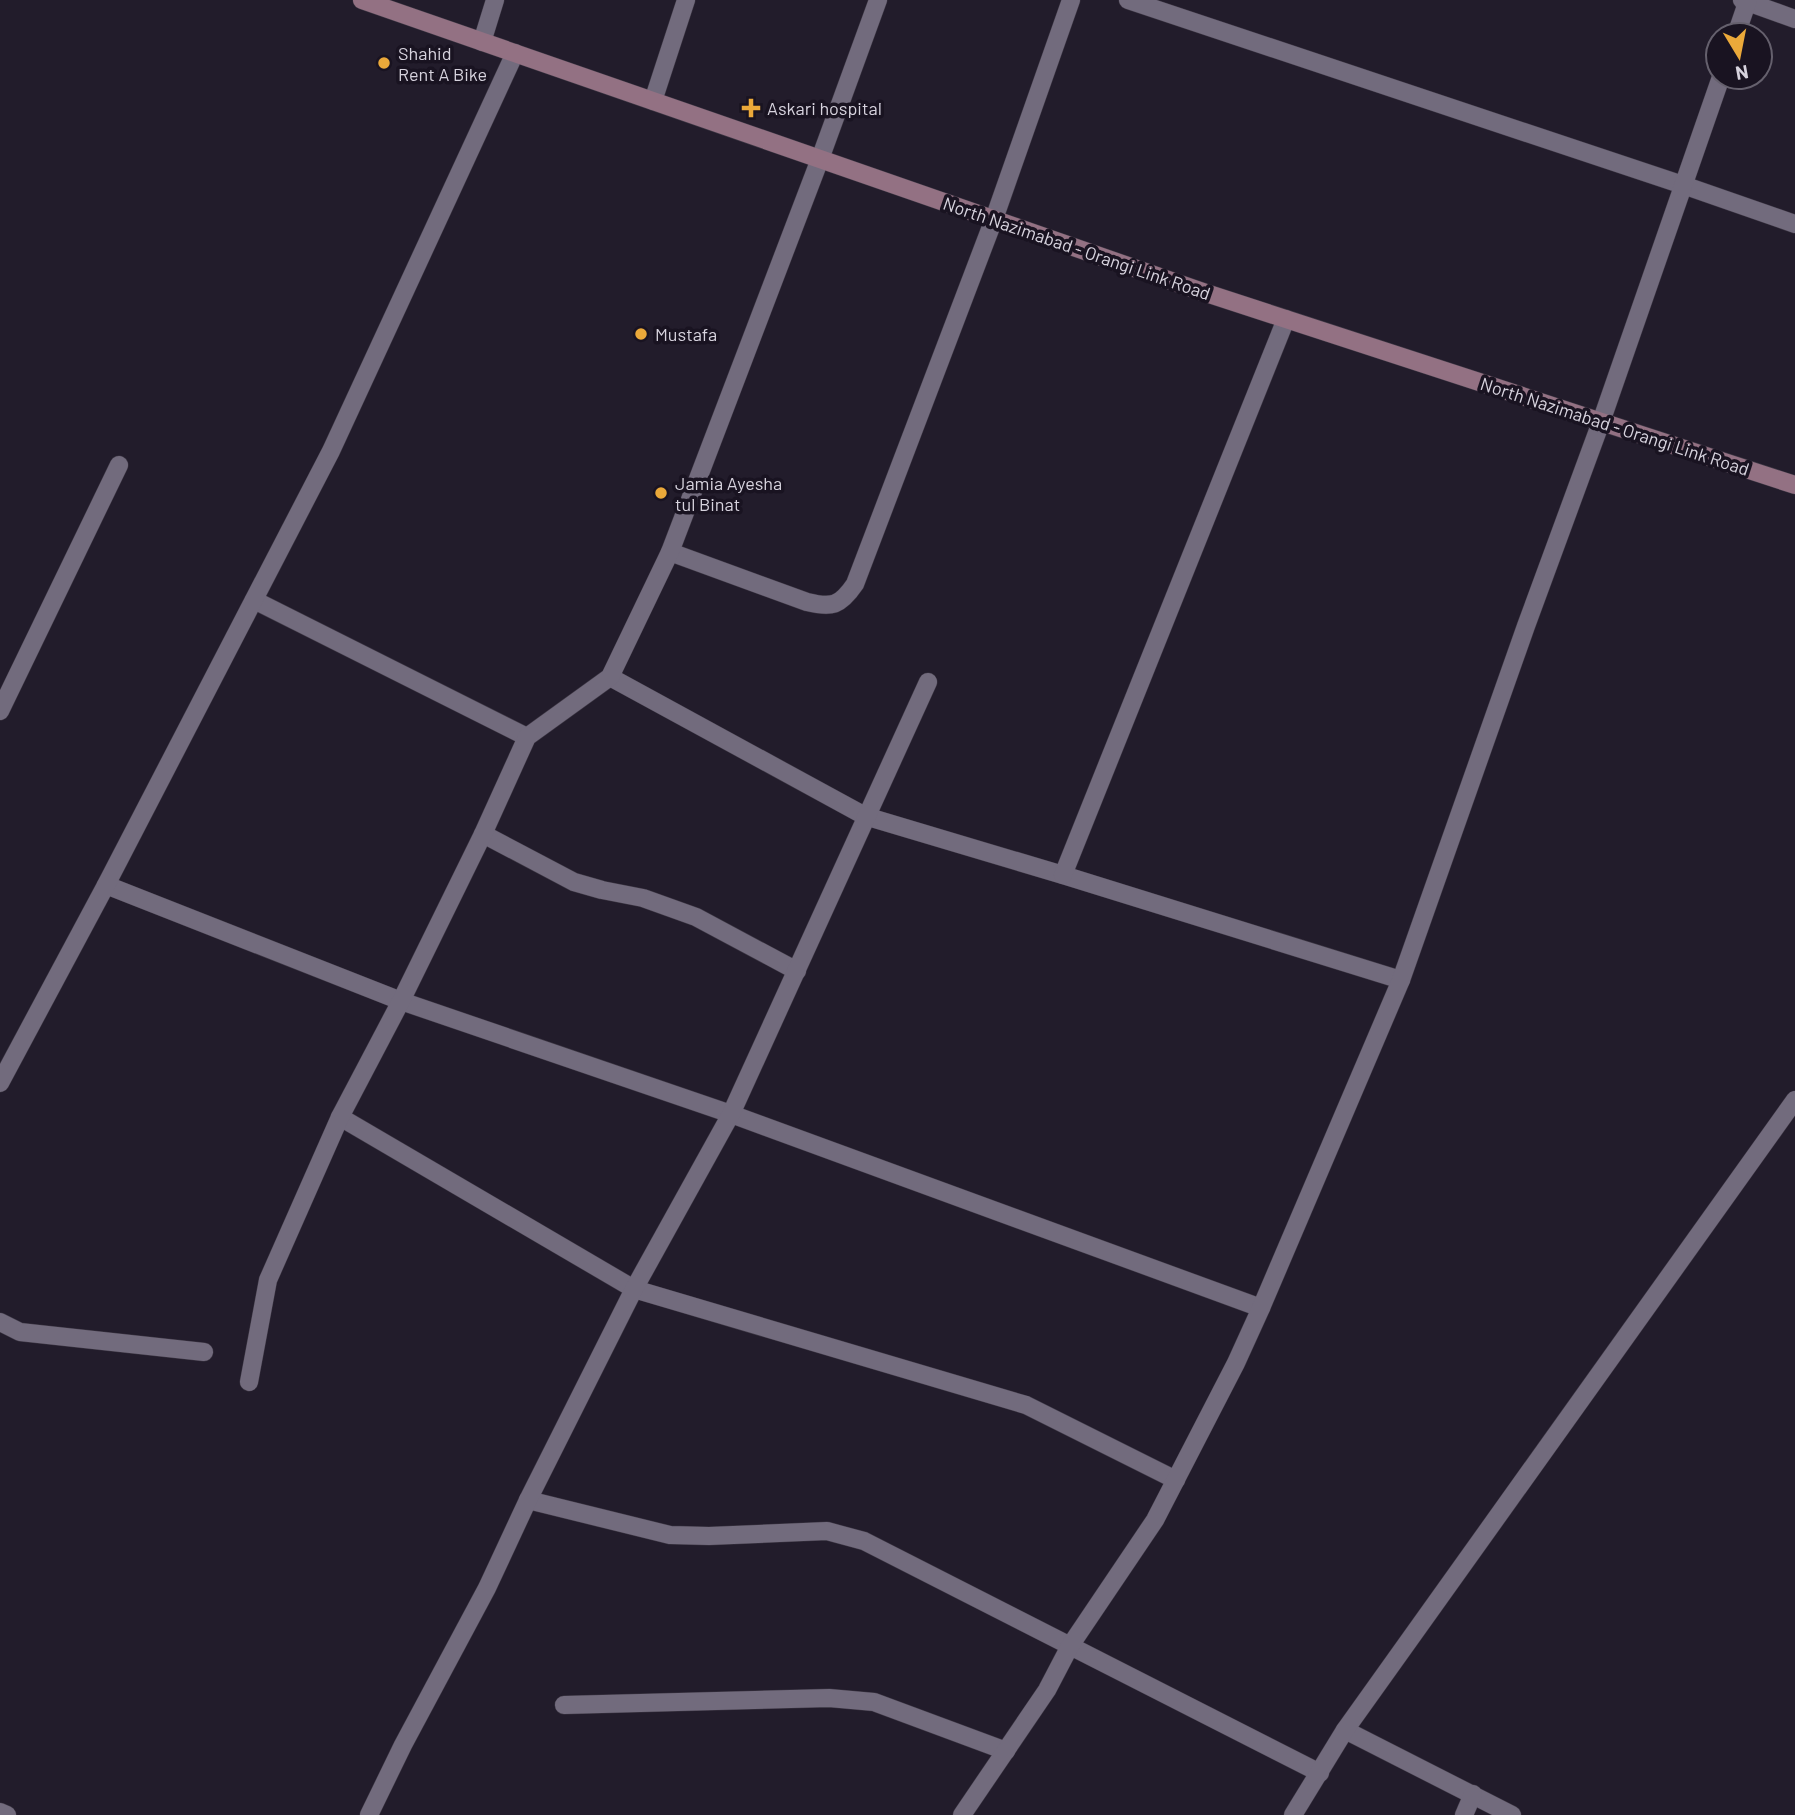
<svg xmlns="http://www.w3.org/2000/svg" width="1795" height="1815" font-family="Barlow,sans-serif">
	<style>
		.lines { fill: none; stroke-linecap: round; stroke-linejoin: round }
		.street-casing { stroke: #3d3744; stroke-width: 19 }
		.secondary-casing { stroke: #3d3744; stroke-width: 19 }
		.street { stroke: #726b7d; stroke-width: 18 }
		.secondary { stroke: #937183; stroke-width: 18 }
		.poi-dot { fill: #eba93a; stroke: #191321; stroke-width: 2.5 }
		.labels { text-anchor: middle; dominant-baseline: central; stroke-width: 7; stroke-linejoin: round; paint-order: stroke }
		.poi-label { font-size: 18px; fill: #d7d3de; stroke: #191321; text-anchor: start }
		.street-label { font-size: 18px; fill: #d7d3de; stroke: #191321 }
	</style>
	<rect width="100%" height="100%" fill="#221c2b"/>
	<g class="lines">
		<defs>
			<g id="street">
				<path d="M 1128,0 L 1683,185 L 1795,224"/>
				<path d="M 1742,0 L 1795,19"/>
				<path d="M 1736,35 L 1748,0"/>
				<path d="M 482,42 L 495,0"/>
				<path d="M 653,101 L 686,0"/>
				<path d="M 670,552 L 807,602 C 832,608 840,606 855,584 L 994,219 L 1071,0"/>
				<path d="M 254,600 L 527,737"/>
				<path d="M 610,677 L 865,816 L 1063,875 L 1401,980"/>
				<path d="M 0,711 L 119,465"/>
				<path d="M 483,834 L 574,882 L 602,890 L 643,898 L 696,917 L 797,971"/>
				<path d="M 1063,875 L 1286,319"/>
				<path d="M 106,885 L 401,1001 L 731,1114 L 1261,1308"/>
				<path d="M 0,1083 L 106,885 L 331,451 L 515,53"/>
				<path d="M 340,1117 L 634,1289 L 1026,1405 L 1176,1480"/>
				<path d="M 0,1322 L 20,1332 L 204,1352"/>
				<path d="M 249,1382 L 268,1280 L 340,1117 L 401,1001 L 483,834 L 527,737 L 610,677 L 670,552 L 820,159 L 878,0"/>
				<path d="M 528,1500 L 670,1535 L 709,1536 L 827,1531 L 864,1541 L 1320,1773"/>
				<path d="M 564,1705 L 829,1698 L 874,1702 L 1006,1751"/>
				<path d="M 1345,1730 L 1512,1815"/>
				<path d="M 0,1812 L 7,1815"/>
				<path d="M 369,1815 L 403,1745 L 487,1588 L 528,1500 L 634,1289 L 731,1114 L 928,682"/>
				<path d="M 962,1815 L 1047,1690 L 1070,1646 L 1155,1520 L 1236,1363 L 1261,1308 L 1401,980 L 1526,626 L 1601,422 L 1721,77"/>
				<path d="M 1293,1815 L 1345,1730 L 1795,1100"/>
				<path d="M 1464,1815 L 1473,1794"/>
			</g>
			<path id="secondary" d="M 362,0 L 1203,292 L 1795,485"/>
		</defs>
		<use href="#street" class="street-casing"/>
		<use href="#secondary" class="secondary-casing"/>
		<use href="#street" class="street"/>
		<use href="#secondary" class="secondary"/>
	</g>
	<g class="poi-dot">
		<circle cx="384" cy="63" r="7"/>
		<path d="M747.5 97.5h7v7h7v7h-7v7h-7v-7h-7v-7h7z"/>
		<circle cx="641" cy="334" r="7"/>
		<circle cx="661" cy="493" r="7"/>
	</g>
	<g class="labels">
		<g class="poi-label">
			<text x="398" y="53">Shahid<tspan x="398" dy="21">Rent A Bike</tspan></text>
			<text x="767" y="108">Askari hospital</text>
			<text x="655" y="334">Mustafa</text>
			<text x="675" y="483">Jamia Ayesha<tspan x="675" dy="21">tul Binat</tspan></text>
		</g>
		<g class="street-label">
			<text transform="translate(1077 248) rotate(19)">North Nazimabad - Orangi Link Road</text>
			<text transform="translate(1615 426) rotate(18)">North Nazimabad - Orangi Link Road</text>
		</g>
	</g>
	<g transform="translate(1739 56) rotate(170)"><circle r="33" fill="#191321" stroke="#65606d" stroke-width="2"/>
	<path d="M0-5L12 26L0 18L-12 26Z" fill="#eba93a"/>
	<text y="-10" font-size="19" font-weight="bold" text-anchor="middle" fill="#d7d3de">N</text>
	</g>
</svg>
